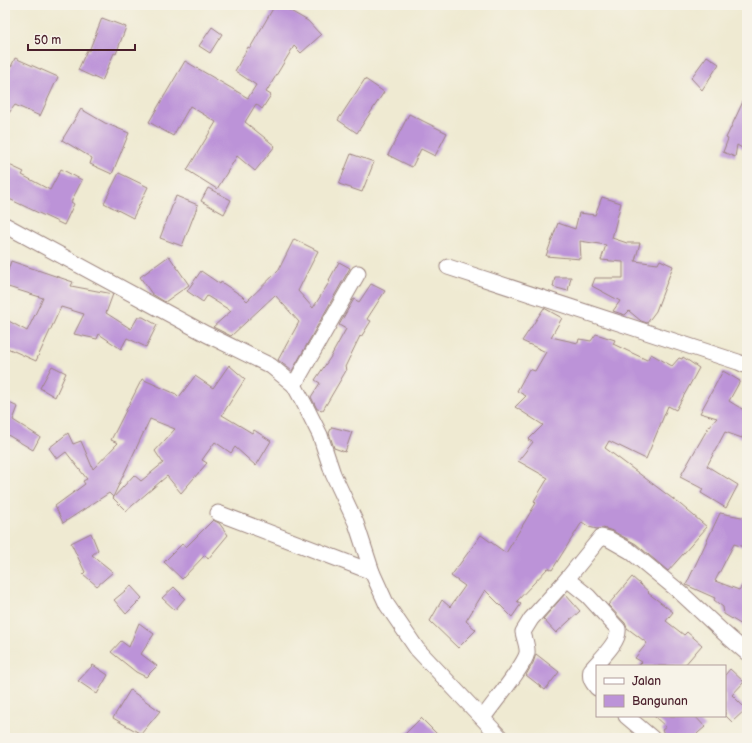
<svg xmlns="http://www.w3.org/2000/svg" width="752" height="743" font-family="'Balsamiq Sans',sans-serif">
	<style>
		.building { fill: #bc93d8 }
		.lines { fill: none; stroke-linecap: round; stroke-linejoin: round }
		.street-casing { stroke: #9c847e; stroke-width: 17 }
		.street { stroke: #fff; stroke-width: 15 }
	</style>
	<rect width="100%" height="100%" fill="#f7f3e8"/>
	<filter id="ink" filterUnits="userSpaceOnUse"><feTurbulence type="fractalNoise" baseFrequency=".025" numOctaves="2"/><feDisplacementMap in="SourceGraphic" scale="8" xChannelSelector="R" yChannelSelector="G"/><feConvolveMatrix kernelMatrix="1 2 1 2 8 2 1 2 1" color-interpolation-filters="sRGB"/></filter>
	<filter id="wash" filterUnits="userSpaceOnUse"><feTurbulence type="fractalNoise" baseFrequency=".012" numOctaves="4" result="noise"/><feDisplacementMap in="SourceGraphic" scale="16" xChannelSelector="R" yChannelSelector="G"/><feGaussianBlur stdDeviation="0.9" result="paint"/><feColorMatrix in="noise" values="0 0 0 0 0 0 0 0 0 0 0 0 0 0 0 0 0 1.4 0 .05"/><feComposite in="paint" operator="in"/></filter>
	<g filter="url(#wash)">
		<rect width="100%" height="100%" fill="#efead2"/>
		<g id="blocks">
			<g class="building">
				<path d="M 275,5 L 280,5 L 308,21 L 321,35 L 301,53 L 294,46 L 266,92 L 271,95 L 262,109 L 256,104 L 245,122 L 275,146 L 255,171 L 237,156 L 217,189 L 187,170 L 216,122 L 190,106 L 173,136 L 149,122 L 185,61 L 248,98 L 256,85 L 235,71 L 248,47 L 250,48 Z"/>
				<path d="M 102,18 L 126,27 L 116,54 L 114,53 L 102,81 L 78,70 L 87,50 L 89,51 Z"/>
				<path d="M 212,27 L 222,34 L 210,53 L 199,46 Z"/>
				<path d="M 707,56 L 719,64 L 702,90 L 691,78 Z"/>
				<path d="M 15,58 L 58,77 L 40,116 L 15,105 L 5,118 L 5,80 Z"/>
				<path d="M 365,79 L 384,92 L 357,133 L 338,120 Z"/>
				<path d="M 747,93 L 747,151 L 737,145 L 735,157 L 723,152 L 728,139 L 726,138 Z"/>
				<path d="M 81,109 L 105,123 L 129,133 L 112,174 L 90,164 L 92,158 L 62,140 Z"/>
				<path d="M 409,114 L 447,133 L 435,156 L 421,149 L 412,167 L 388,155 Z"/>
				<path d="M 351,154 L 374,162 L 362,192 L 339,184 Z"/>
				<path d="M 5,163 L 24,172 L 22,175 L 50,190 L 61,169 L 82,180 L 71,202 L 74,204 L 64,225 L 5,197 Z"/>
				<path d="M 119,173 L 148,187 L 133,218 L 104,203 Z"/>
				<path d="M 208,188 L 231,200 L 224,214 L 201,201 Z"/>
				<path d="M 176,196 L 198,205 L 182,246 L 160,238 Z"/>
				<path d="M 602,197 L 621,203 L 612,238 L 627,243 L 640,243 L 635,261 L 658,264 L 660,260 L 673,266 L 656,311 L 647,323 L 641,321 L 629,311 L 625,315 L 613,311 L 620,301 L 592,286 L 595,278 L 623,278 L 623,262 L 601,260 L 606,245 L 580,241 L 581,259 L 546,256 L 558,223 L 575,229 L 579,213 L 595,215 Z"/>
				<path d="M 294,239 L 318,251 L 298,291 L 313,308 L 330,281 L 329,280 L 339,262 L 350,268 L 292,371 L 278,360 L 299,322 L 275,295 L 231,336 L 213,327 L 231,311 L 207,296 L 203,302 L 187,291 L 201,271 L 220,284 L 221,282 L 242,296 L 247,301 L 278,271 Z"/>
				<path d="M 169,256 L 189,285 L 165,302 L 152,294 L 140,277 Z"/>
				<path d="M 11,261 L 73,282 L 71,286 L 113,294 L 106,313 L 131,329 L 138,317 L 143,317 L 157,325 L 146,347 L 127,338 L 121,349 L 99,334 L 97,339 L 74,334 L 84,314 L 61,307 L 36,361 L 5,347 L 5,319 L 27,331 L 43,298 L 5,286 L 5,279 Z"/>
				<path d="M 555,277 L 571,277 L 568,291 L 553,287 Z"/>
				<path d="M 371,284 L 385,291 L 367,319 L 371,321 L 361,337 L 360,336 L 345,367 L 347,369 L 323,410 L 317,409 L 311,397 L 320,383 L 315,380 L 330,358 L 346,329 L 339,325 L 354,299 L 359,302 Z"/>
				<path d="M 544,308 L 562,318 L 551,337 L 578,343 L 579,339 L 591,341 L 596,334 L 615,340 L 613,344 L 647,360 L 651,354 L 672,366 L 679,358 L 682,359 L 683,357 L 699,368 L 676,410 L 668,406 L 646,459 L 609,441 L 605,448 L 681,505 L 707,527 L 668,571 L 636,544 L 613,531 L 603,528 L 597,529 L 589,527 L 582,522 L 552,570 L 548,568 L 517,601 L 521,604 L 512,617 L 485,590 L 466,621 L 476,630 L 458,648 L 430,621 L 442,600 L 450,607 L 465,586 L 451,576 L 481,535 L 506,553 L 536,503 L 534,501 L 548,478 L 518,461 L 533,442 L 528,440 L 543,425 L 515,407 L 526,396 L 517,391 L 529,369 L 535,371 L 546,352 L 522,341 Z"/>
				<path d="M 229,365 L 245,379 L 222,415 L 252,433 L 254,430 L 271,441 L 256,466 L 235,447 L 231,453 L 215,442 L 202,460 L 207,463 L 181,493 L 167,476 L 126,511 L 113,498 L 134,475 L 141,481 L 163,463 L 155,451 L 175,429 L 150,419 L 113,497 L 109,493 L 63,523 L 55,506 L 85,484 L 83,481 L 87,479 L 66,452 L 57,459 L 49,448 L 68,433 L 73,444 L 81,441 L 93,469 L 118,443 L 111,440 L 142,379 L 176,394 L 179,397 L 195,376 L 213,388 Z"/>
				<path d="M 52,366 L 66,373 L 55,397 L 40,388 Z"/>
				<path d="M 723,371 L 740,381 L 729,401 L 747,412 L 747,429 L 742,438 L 725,432 L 707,466 L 738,485 L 726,508 L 701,493 L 703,489 L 680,477 L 708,428 L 717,418 L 700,413 Z"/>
				<path d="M 5,401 L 18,407 L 13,420 L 40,437 L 33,450 L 6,434 L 5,437 Z"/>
				<path d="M 332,427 L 352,432 L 345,452 L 334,448 L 329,433 Z"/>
				<path d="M 720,513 L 747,518 L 747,548 L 734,544 L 715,581 L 739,590 L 747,579 L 747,628 L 724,614 L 723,607 L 714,600 L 715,598 L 686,585 Z"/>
				<path d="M 213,520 L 219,523 L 228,535 L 208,559 L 205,555 L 182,579 L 164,562 L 182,544 L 186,547 Z"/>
				<path d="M 91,533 L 98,550 L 92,555 L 113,572 L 97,586 L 83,574 L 85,572 L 71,543 Z"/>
				<path d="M 632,577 L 649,592 L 648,593 L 673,612 L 666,621 L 684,635 L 687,632 L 702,645 L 684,666 L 638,666 L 642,662 L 635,658 L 647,643 L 627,628 L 625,623 L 608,605 Z"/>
				<path d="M 131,586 L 142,598 L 126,614 L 114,600 Z"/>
				<path d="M 174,587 L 185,598 L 175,610 L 162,598 Z"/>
				<path d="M 565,594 L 580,611 L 556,633 L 543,619 Z"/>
				<path d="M 139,623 L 154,634 L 141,654 L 157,666 L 146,677 L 136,672 L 111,652 L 121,641 L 129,647 Z"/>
				<path d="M 536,654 L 559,672 L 545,690 L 526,675 L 533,663 Z"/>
				<path d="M 93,665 L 108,675 L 97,694 L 78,681 Z"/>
				<path d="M 730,669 L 744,682 L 732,695 L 746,709 L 732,722 L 725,715 L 725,675 Z"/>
				<path d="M 130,690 L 160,711 L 141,734 L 113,718 Z"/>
				<path d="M 654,716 L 695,716 L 705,727 L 692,738 L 667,738 L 662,730 L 666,727 Z"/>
				<path d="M 421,718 L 441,738 L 401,738 Z"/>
			</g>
		</g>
	</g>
	<g filter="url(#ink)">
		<use href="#blocks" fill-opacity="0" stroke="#9c847e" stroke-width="1"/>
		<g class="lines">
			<defs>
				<g id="street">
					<path d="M 5,225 L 206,334 L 271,366 L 294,385 L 305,405 L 320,435 L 333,474 L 356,523 L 372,572 L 387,605 L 417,649 L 501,738"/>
					<path d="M 448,267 L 738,362 L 747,366"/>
					<path d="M 294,385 L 358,273"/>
					<path d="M 218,513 L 372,572"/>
					<path d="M 597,688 C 592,682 589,678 591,670 C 599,660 620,642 618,629 L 588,596 L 567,579 L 601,537 L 609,539 L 630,551 L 681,593 L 725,634 L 747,653"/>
					<path d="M 626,716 L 652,738"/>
					<path d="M 483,718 C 491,706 525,665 527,653 C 528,647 524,638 523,632 L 531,619 L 567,579"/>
				</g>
			</defs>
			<use href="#street" class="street-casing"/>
			<use href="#street" class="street"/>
		</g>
	</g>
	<rect width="752" height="743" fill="none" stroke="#f7f3e8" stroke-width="20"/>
	<rect x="596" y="665" width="130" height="52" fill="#f7f3e8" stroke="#b29e9c"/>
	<rect x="604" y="678" width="20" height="6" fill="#ffffff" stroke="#b29e9c"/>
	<text x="632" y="685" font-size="12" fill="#4a1f2b">Jalan</text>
	<rect x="604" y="695" width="20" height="12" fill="#bc93d8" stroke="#b29e9c"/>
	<text x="632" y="705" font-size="12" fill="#4a1f2b">Bangunan</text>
	<path d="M28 44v6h107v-6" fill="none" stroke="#4a1f2b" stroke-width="2"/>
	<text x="34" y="44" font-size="12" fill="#4a1f2b" stroke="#f7f3e8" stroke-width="3" paint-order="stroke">50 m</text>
</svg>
